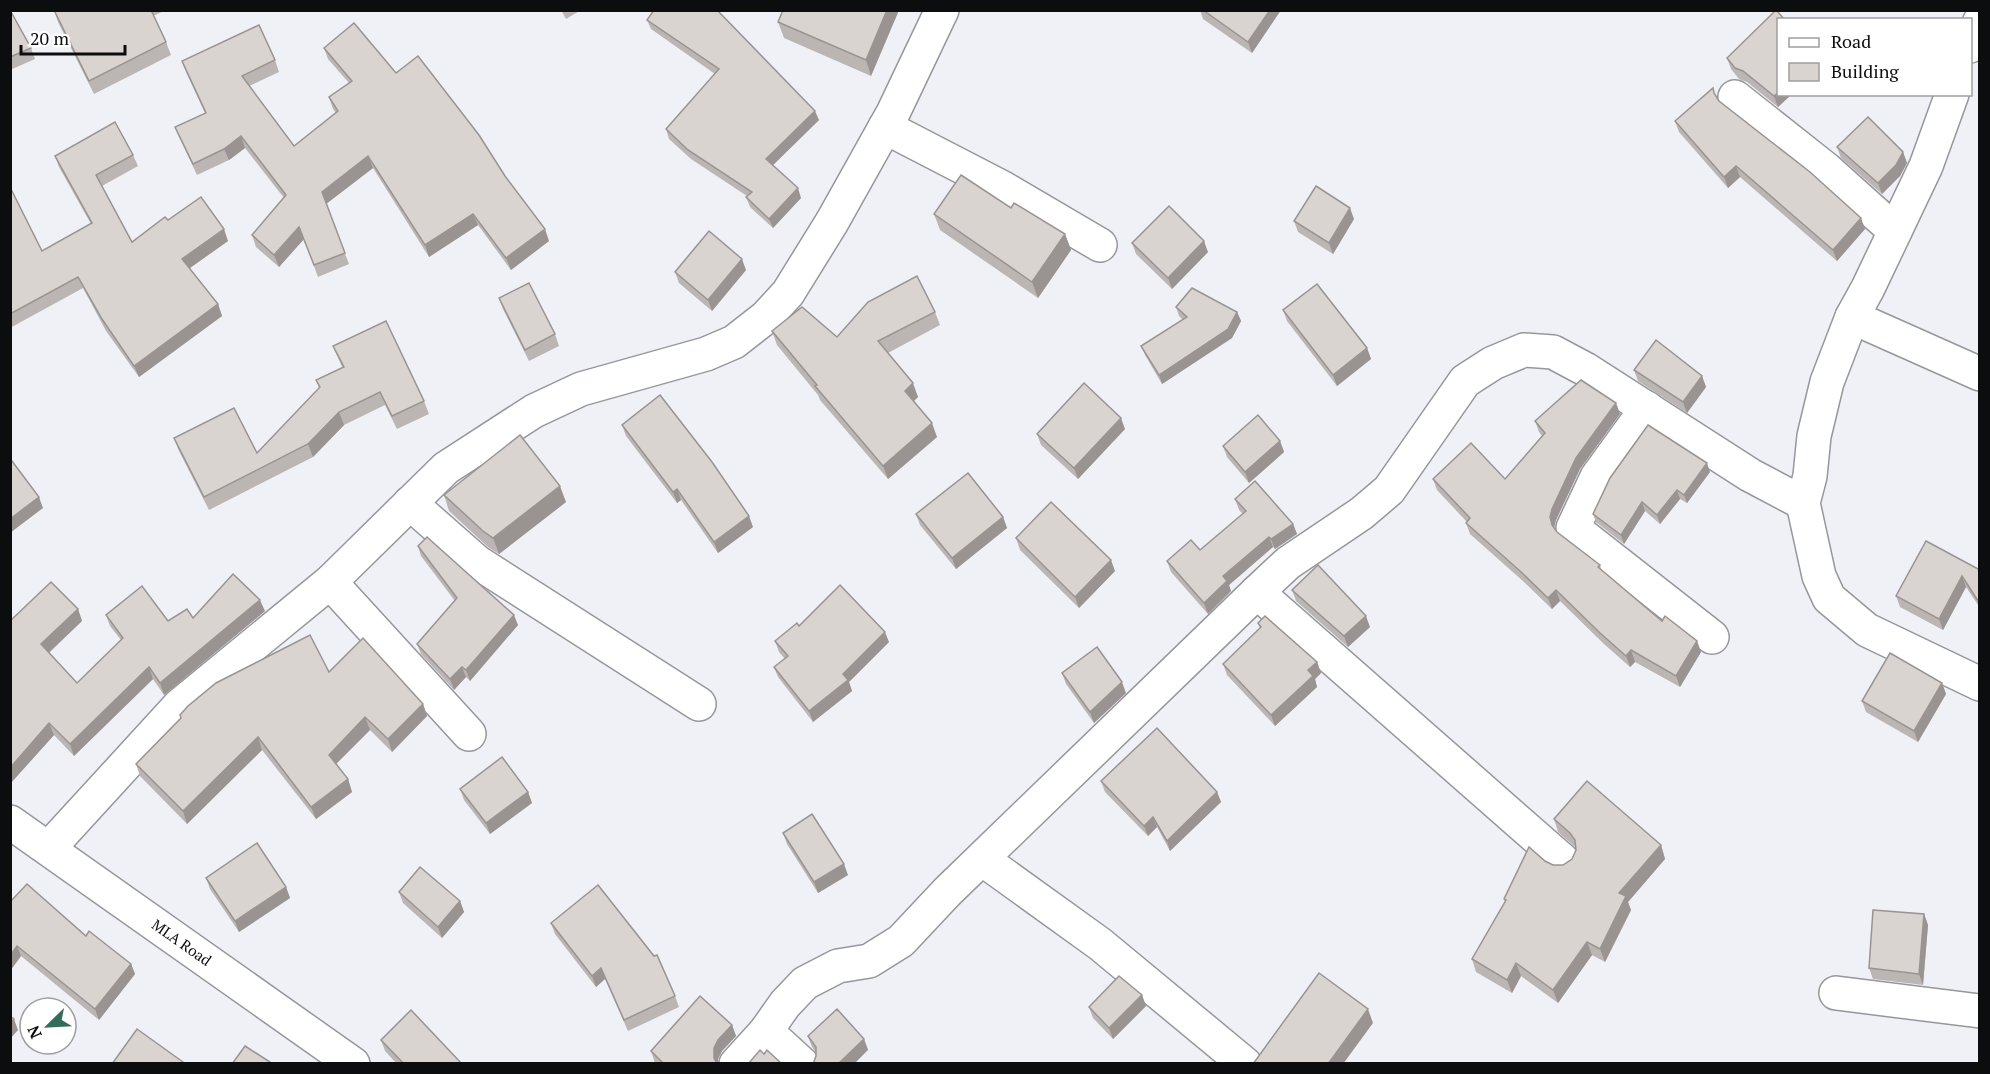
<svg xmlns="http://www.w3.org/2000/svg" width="1990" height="1074" font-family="'PT Serif',serif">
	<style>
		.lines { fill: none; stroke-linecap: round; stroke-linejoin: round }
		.minor-casing { stroke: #95979c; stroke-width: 36 }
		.minor { stroke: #fff; stroke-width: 33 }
		.wall { fill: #bbb6b3 }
		.shaded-wall { fill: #999492 }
		.building { fill: #dad4d0; stroke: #999492; stroke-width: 1.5 }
		.labels { text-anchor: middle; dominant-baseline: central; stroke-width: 5; stroke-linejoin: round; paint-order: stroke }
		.street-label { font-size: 15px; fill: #0c0d0f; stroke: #fff }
	</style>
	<rect width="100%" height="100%" fill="#eff1f7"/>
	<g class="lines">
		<defs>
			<g id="minor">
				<path d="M 1970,46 L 1980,21"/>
				<path d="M 1952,94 L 1926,166 L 1868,288 L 1852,317 L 1827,382 L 1814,436 L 1810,476 L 1803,503 L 1819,576 L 1829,598 L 1867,630 L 1980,684"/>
				<path d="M 1735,97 L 1826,169 L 1895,231"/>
				<path d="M 885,127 L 1003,188 L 1100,245"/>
				<path d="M 1852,317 L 1980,374"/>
				<path d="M 1647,408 L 1597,477 L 1573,528 L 1712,637"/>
				<path d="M 410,503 L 477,562 L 699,704"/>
				<path d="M 330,582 L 469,734"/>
				<path d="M 1257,592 L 1562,860"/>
				<path d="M 10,822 L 353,1064"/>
				<path d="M 49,848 L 180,705 L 330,582 L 446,468 L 534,411 L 581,389 L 706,354 L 734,342 L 766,317 L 788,293 L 832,222 L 893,113 L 942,10"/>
				<path d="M 982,859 L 1100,944 L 1245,1064"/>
				<path d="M 1836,993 L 1980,1011"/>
				<path d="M 766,1031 L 802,1064"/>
				<path d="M 736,1064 L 766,1031 L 785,1004 L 805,983 L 838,966 L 869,961 L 901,941 L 947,892 L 1257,592 L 1288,563 L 1362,513 L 1389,490 L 1465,381 L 1493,363 L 1524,350 L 1553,352 L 1585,369 L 1750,475 L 1803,503"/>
			</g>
		</defs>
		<use href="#minor" class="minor-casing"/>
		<use href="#minor" class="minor"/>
	</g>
	<g class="wall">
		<path d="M 10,10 L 31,48 L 35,59 L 10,70 Z"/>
		<path d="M 54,10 L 166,10 L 153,16 L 166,42 L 171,55 L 94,94 L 58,22 Z"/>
		<path d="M 561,10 L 581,10 L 566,19 Z"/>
		<path d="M 783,10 L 899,10 L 871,76 L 784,38 L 778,22 Z"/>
		<path d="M 1200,10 L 1281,10 L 1252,53 L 1203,19 Z"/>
		<path d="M 647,20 L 819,120 L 773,165 L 801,198 L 773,228 L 750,207 L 746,197 L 747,196 L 691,159 L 669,139 L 666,129 L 715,74 L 651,29 Z"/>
		<path d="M 324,48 L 396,73 L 505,176 L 549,241 L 511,270 L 478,225 L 429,257 L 373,168 L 326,204 L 349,264 L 318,277 L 304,239 L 279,267 L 256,247 L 252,235 L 284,198 L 245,148 L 229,160 L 197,175 L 180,139 L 175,127 L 205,113 L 186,72 L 182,61 L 275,60 L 279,72 L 249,86 L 294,146 L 336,113 L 333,109 L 329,97 L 349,83 L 328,59 Z"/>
		<path d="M 1727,58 L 1779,94 L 1792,94 L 1778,107 L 1747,82 L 1739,79 L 1731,69 Z"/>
		<path d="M 1716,96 L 1719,101 L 1865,229 L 1837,261 L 1740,177 L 1728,188 L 1679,132 L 1675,121 Z"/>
		<path d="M 1837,147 L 1903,152 L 1907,163 L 1900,176 L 1882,194 L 1841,158 Z"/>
		<path d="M 133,155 L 138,166 L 102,186 L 132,242 L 168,220 L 228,241 L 190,268 L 218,304 L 222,316 L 139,377 L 106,331 L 83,288 L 10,328 L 10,187 L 42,251 L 91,224 L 59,167 L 55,156 Z"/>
		<path d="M 1011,208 L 1065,234 L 1071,250 L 1038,298 L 940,230 L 934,214 Z"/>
		<path d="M 1354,219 L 1333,254 L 1298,232 L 1294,221 Z"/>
		<path d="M 1132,243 L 1208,252 L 1172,289 L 1136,254 Z"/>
		<path d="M 746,270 L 712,311 L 679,283 L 675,272 Z"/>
		<path d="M 499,298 L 555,334 L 559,346 L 529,361 L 503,309 Z"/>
		<path d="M 1176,307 L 1237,312 L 1241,321 L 1232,338 L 1162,384 L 1145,355 L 1141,346 L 1183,320 L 1179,316 Z"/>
		<path d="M 1283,310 L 1367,348 L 1371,359 L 1337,386 L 1287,321 Z"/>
		<path d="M 935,312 L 940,325 L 888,353 L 918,397 L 913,401 L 937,437 L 888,479 L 820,400 L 818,395 L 777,345 L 772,331 L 837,337 Z"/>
		<path d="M 333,346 L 424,401 L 429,414 L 397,429 L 385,405 L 344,425 L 313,457 L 209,510 L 179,451 L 174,438 L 257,453 L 319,388 L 316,380 L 342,367 Z"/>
		<path d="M 1634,370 L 1702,376 L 1706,387 L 1687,413 L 1638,381 Z"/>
		<path d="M 1616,403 L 1620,414 L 1580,469 L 1556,520 L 1554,528 L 1557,532 L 1600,565 L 1601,569 L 1662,621 L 1697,641 L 1701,652 L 1680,687 L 1635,662 L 1630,667 L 1604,644 L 1560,601 L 1552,609 L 1524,582 L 1470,534 L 1466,523 L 1467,522 L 1437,490 L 1433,479 L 1505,479 L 1542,436 L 1539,432 L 1535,421 Z"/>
		<path d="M 622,425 L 753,527 L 718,553 L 681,500 L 677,503 L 626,436 Z"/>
		<path d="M 1125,429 L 1078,479 L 1041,445 L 1037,434 Z"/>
		<path d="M 1280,441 L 1284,452 L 1249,483 L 1227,457 L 1223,446 Z"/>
		<path d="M 1710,472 L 1687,503 L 1680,499 L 1660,524 L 1645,511 L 1624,544 L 1596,522 L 1593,514 Z"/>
		<path d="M 444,495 L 566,502 L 499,554 L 488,547 L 449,511 Z"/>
		<path d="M 1235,499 L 1293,524 L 1297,534 L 1275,549 L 1273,547 L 1229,585 L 1231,591 L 1208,614 L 1171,572 L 1167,561 L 1200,550 L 1243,514 L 1239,510 Z"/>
		<path d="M 916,514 L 1003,517 L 1007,528 L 956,569 L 920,525 Z"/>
		<path d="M 1016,538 L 1115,571 L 1079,608 L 1020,550 Z"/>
		<path d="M 418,546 L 518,625 L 470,681 L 466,677 L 454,690 L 421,654 L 417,644 L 455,601 L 421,556 Z"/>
		<path d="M 1980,570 L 1980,608 L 1966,587 L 1943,630 L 1900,607 L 1896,596 Z"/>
		<path d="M 1292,590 L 1370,627 L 1348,647 L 1296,601 Z"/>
		<path d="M 78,609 L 82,621 L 49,653 L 77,683 L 121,640 L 110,626 L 106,615 L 168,621 L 265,611 L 164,695 L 153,679 L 74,756 L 54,735 L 10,784 L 10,621 Z"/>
		<path d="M 1258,623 L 1317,662 L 1321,673 L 1315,679 L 1317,687 L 1275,726 L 1227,675 L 1223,664 L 1260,628 Z"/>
		<path d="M 799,626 L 889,642 L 849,682 L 852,691 L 813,722 L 778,677 L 774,667 L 785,659 L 779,652 L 775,641 Z"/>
		<path d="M 329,672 L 423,704 L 427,716 L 392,752 L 370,730 L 336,764 L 348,779 L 352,792 L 316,819 L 262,750 L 187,824 L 140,776 L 136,764 L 181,718 L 180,715 Z"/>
		<path d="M 1062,673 L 1126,693 L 1094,723 L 1066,684 Z"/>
		<path d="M 1942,683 L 1946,694 L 1918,742 L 1866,712 L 1862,701 Z"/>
		<path d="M 1101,781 L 1217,792 L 1221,802 L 1170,851 L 1157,827 L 1148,836 L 1105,792 Z"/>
		<path d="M 460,789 L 528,792 L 532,803 L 490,834 L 464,800 Z"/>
		<path d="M 1554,819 L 1661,845 L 1665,859 L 1628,902 L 1631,910 L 1605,962 L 1592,955 L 1558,1003 L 1521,976 L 1512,993 L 1476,972 L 1472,959 L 1505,902 L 1504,899 L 1545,861 L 1553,865 L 1563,865 L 1572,859 L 1576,850 L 1575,847 L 1558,832 Z"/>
		<path d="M 783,833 L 848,875 L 818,893 L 787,844 Z"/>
		<path d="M 206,878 L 286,887 L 290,898 L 239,932 L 210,889 Z"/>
		<path d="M 399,892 L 460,901 L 464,912 L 442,938 L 403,903 Z"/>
		<path d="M 10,902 L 86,936 L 131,964 L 135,974 L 99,1020 L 21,956 L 10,971 Z"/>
		<path d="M 1924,914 L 1928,925 L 1923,985 L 1873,979 L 1869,968 Z"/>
		<path d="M 551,923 L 675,996 L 679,1007 L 628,1031 L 605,979 L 596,987 L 555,934 Z"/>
		<path d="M 1142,995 L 1146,1006 L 1113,1039 L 1093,1018 L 1089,1007 Z"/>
		<path d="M 732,1025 L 736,1036 L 722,1051 L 718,1059 L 718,1064 L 656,1064 L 655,1063 L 651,1051 Z"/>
		<path d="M 808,1036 L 864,1039 L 868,1050 L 816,1056 L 816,1053 L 812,1047 Z"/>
		<path d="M 381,1040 L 462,1064 L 397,1064 L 385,1051 Z"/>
	</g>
	<g class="shaded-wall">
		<path d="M 887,10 L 899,10 L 871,76 L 866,60 Z"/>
		<path d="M 1270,10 L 1281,10 L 1252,53 L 1248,42 Z"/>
		<path d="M 1779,92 L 1779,94 L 1792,94 L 1778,107 L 1774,96 Z"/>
		<path d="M 815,111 L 819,120 L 770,168 L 766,159 Z"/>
		<path d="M 241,136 L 245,148 L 229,160 L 224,149 Z"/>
		<path d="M 1903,152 L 1907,163 L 1900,176 L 1882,194 L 1878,183 Z"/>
		<path d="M 368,156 L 373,168 L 326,204 L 322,192 Z"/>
		<path d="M 1736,166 L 1740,177 L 1728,188 L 1724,177 Z"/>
		<path d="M 798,188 L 801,198 L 773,228 L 769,219 Z"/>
		<path d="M 1350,208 L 1354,219 L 1333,254 L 1329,243 Z"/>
		<path d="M 473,214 L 478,225 L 429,257 L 425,245 Z"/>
		<path d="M 1861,218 L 1865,229 L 1837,261 L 1833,250 Z"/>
		<path d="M 299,227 L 304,239 L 279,267 L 274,255 Z"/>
		<path d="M 224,229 L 228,241 L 187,270 L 182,259 Z"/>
		<path d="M 545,229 L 549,241 L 511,270 L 506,258 Z"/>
		<path d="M 1065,234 L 1071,250 L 1038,298 L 1032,282 Z"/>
		<path d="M 1204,241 L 1208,252 L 1172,289 L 1168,278 Z"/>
		<path d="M 742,259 L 746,270 L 712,311 L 708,300 Z"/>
		<path d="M 218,304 L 222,316 L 139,377 L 134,366 Z"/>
		<path d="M 1237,312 L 1241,321 L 1232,338 L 1162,384 L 1159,375 Z"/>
		<path d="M 1367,348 L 1371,359 L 1337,386 L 1333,375 Z"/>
		<path d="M 1702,376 L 1706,387 L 1687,413 L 1683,402 Z"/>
		<path d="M 913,383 L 918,397 L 910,405 L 905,391 Z"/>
		<path d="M 1616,403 L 1620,414 L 1580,469 L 1556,520 L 1554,528 L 1552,525 L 1550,517 L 1552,509 L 1576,458 Z"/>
		<path d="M 339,412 L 344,425 L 313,457 L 308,444 Z"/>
		<path d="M 1121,418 L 1125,429 L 1078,479 L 1074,468 Z"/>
		<path d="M 932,423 L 937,437 L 888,479 L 883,466 Z"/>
		<path d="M 1280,441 L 1284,452 L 1249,483 L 1245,472 Z"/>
		<path d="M 1707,463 L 1710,472 L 1687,503 L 1684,495 Z"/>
		<path d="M 560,486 L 566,502 L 499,554 L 493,538 Z"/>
		<path d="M 677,489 L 681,500 L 677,503 L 673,492 Z"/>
		<path d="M 1677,490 L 1680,499 L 1660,524 L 1657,515 Z"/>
		<path d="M 39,497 L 43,508 L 10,533 L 10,519 Z"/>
		<path d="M 1642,502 L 1645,511 L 1624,544 L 1621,535 Z"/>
		<path d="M 749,516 L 753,527 L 718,553 L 714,542 Z"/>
		<path d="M 1003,517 L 1007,528 L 956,569 L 952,558 Z"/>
		<path d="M 1293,524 L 1297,534 L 1275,549 L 1271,539 Z"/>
		<path d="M 1269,537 L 1273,547 L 1229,585 L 1231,591 L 1208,614 L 1204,603 L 1223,576 Z"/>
		<path d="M 1111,560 L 1115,571 L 1079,608 L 1075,597 Z"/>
		<path d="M 1962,576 L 1966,587 L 1943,630 L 1939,619 Z"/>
		<path d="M 1556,590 L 1560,601 L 1552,609 L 1548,598 Z"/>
		<path d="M 260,600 L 265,611 L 164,695 L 160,683 Z"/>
		<path d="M 78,609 L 82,621 L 45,656 L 41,644 Z"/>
		<path d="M 514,615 L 518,625 L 470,681 L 466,670 Z"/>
		<path d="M 1366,616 L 1370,627 L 1348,647 L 1344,636 Z"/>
		<path d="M 885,632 L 889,642 L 849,682 L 852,691 L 813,722 L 809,711 L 843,674 Z"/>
		<path d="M 1697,641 L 1701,652 L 1680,687 L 1676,676 Z"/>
		<path d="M 1631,650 L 1635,662 L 1630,667 L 1626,656 Z"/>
		<path d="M 1317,662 L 1321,673 L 1315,679 L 1317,687 L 1275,726 L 1271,715 L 1308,670 Z"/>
		<path d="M 149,667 L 153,679 L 74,756 L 70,744 Z"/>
		<path d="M 462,667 L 466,677 L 454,690 L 450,679 Z"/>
		<path d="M 1122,682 L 1126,693 L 1094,723 L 1090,712 Z"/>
		<path d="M 1942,683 L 1946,694 L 1918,742 L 1914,731 Z"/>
		<path d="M 423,704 L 427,716 L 392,752 L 388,739 Z"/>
		<path d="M 365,717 L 370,730 L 333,767 L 329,755 Z"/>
		<path d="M 49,723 L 54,735 L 10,784 L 10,768 Z"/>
		<path d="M 258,737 L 262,750 L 187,824 L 183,811 Z"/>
		<path d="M 348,779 L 352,792 L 316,819 L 311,807 Z"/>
		<path d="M 528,792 L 532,803 L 490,834 L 486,823 Z"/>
		<path d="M 1217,792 L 1221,802 L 1170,851 L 1167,841 Z"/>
		<path d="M 1153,817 L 1157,827 L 1148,836 L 1144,826 Z"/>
		<path d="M 1661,845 L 1665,859 L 1628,902 L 1631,910 L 1605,962 L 1600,949 L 1619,893 Z"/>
		<path d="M 844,864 L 848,875 L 818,893 L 814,882 Z"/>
		<path d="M 286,887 L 290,898 L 239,932 L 235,921 Z"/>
		<path d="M 460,901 L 464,912 L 442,938 L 438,927 Z"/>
		<path d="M 1924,914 L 1928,925 L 1923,985 L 1919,974 Z"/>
		<path d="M 1587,942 L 1592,955 L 1558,1003 L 1553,990 Z"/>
		<path d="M 17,946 L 21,956 L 10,971 L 10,956 Z"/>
		<path d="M 1516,963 L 1521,976 L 1512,993 L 1507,980 Z"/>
		<path d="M 131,964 L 135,974 L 99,1020 L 95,1009 Z"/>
		<path d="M 601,968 L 605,979 L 596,987 L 592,976 Z"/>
		<path d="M 1142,995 L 1146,1006 L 1113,1039 L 1109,1028 Z"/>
		<path d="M 1368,1009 L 1373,1023 L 1343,1064 L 1328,1064 Z"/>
		<path d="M 14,1019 L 18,1030 L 10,1039 L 10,1023 Z"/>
		<path d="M 732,1025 L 736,1036 L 722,1051 L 718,1059 L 718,1064 L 714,1058 L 714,1048 L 718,1040 Z"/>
		<path d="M 864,1039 L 868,1050 L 854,1064 L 838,1064 Z"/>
	</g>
	<g class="building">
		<path d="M 10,10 L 31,48 L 10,57 Z"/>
		<path d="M 54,10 L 151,10 L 166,42 L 89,81 Z"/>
		<path d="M 654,10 L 717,10 L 815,111 L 766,159 L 798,188 L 769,219 L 746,197 L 752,192 L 688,150 L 666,129 L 719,69 L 647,20 Z"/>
		<path d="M 783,10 L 887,10 L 866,60 L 778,22 Z"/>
		<path d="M 1203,10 L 1270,10 L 1248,42 Z"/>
		<path d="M 1776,10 L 1785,20 L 1779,20 L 1779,92 L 1774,96 L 1743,71 L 1735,68 L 1727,58 Z"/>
		<path d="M 354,23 L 396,73 L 418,56 L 479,135 L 505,176 L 545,229 L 506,258 L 473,214 L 425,245 L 368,156 L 322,192 L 345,253 L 314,265 L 299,227 L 274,255 L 252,235 L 286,195 L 241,136 L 224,149 L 193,164 L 175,127 L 206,113 L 182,61 L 259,25 L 275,60 L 242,76 L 294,146 L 338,111 L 329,97 L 352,81 L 324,48 Z"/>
		<path d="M 1713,88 L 1714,93 L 1719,101 L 1810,172 L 1861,218 L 1833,250 L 1736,166 L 1724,177 L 1675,121 Z"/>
		<path d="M 1868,117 L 1903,152 L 1896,165 L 1878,183 L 1837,147 Z"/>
		<path d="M 115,122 L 133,155 L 96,175 L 132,242 L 165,217 L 168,220 L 201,197 L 224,229 L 182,259 L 218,304 L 134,366 L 102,319 L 78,277 L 10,314 L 10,187 L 42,251 L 92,223 L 55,156 Z"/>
		<path d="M 961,175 L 1011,208 L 1014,203 L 1065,234 L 1032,282 L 934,214 Z"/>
		<path d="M 1316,186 L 1350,208 L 1329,243 L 1294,221 Z"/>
		<path d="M 1169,206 L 1204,241 L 1168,278 L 1132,243 Z"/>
		<path d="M 709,231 L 742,259 L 708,300 L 675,272 Z"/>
		<path d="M 917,276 L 935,312 L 878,341 L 913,383 L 905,391 L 932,423 L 883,466 L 815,386 L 817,385 L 772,331 L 802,307 L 837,337 L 868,302 Z"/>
		<path d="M 529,283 L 555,334 L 525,350 L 499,298 Z"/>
		<path d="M 1317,284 L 1367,348 L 1333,375 L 1283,310 Z"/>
		<path d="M 1192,288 L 1237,312 L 1228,329 L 1159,375 L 1141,346 L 1187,317 L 1176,307 Z"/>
		<path d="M 386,321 L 424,401 L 392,416 L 380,392 L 339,412 L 308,444 L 204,497 L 174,438 L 234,408 L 257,453 L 320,387 L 316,380 L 344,367 L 333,346 Z"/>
		<path d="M 1656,340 L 1702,376 L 1683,402 L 1634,370 Z"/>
		<path d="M 1581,380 L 1616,403 L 1576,458 L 1552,509 L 1550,517 L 1552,525 L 1557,532 L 1600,565 L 1598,567 L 1662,621 L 1665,616 L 1697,641 L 1676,676 L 1631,650 L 1626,656 L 1600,633 L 1556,590 L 1548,598 L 1520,571 L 1466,523 L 1470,518 L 1433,479 L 1471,443 L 1505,479 L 1545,433 L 1535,421 Z"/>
		<path d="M 1084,383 L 1121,418 L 1074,468 L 1037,434 Z"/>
		<path d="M 660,395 L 712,462 L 749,516 L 714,542 L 677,489 L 673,492 L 622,425 Z"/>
		<path d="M 1258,415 L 1280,441 L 1245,472 L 1223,446 Z"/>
		<path d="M 1648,425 L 1707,463 L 1684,495 L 1677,490 L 1657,515 L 1642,502 L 1621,535 L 1593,514 L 1610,478 Z"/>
		<path d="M 520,435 L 560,486 L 493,538 L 483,531 L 444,495 Z"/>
		<path d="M 12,461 L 39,497 L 10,519 L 10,462 Z"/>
		<path d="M 968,473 L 1003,517 L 952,558 L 916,514 Z"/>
		<path d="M 1255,481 L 1293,524 L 1271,539 L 1269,537 L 1223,576 L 1227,581 L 1204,603 L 1167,561 L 1191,540 L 1200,550 L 1246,511 L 1235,499 Z"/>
		<path d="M 1051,502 L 1111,560 L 1075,597 L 1016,538 Z"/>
		<path d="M 427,537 L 514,615 L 466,670 L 462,667 L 450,679 L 417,644 L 457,598 L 418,546 Z"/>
		<path d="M 1926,541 L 1980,570 L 1980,604 L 1962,576 L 1939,619 L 1896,596 Z"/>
		<path d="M 1318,565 L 1366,616 L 1344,636 L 1292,590 Z"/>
		<path d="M 233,574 L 260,600 L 160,683 L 149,667 L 70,744 L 49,723 L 10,768 L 10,621 L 51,582 L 78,609 L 41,644 L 77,683 L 123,638 L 106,615 L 142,586 L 168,621 L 187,609 L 193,618 Z"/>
		<path d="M 840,585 L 885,632 L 843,674 L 848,680 L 809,711 L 774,667 L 788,656 L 775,641 L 797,623 L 799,626 Z"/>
		<path d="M 1265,616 L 1317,662 L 1308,670 L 1313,676 L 1271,715 L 1223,664 L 1261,627 L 1258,623 Z"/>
		<path d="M 310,635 L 329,672 L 363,638 L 423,704 L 388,739 L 365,717 L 329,755 L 348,779 L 311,807 L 258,737 L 183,811 L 136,764 L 181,718 L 180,715 L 188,706 L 216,683 Z"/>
		<path d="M 1097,647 L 1122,682 L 1090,712 L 1062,673 Z"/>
		<path d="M 1890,653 L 1942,683 L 1914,731 L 1862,701 Z"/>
		<path d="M 1157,728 L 1217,792 L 1167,841 L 1153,817 L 1144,826 L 1101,781 Z"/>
		<path d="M 502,757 L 528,792 L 486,823 L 460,789 Z"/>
		<path d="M 1587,781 L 1661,845 L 1619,893 L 1626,896 L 1600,949 L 1587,942 L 1553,990 L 1516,963 L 1507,980 L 1472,959 L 1506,900 L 1504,899 L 1529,847 L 1545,861 L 1553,865 L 1563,865 L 1572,859 L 1576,850 L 1575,840 L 1570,833 L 1554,819 Z"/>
		<path d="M 812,814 L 844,864 L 814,882 L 783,833 Z"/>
		<path d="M 257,843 L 286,887 L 235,921 L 206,878 Z"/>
		<path d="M 420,867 L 460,901 L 438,927 L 399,892 Z"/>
		<path d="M 27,884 L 86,936 L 89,931 L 131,964 L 95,1009 L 17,946 L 10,956 L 10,902 Z"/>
		<path d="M 598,885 L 654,956 L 657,955 L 675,996 L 624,1020 L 601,968 L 592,976 L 551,923 Z"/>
		<path d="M 1873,910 L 1924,914 L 1919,974 L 1869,968 Z"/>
		<path d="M 1319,973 L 1368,1009 L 1328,1064 L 1253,1064 Z"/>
		<path d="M 1119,976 L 1142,995 L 1109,1028 L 1089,1007 Z"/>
		<path d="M 700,996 L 732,1025 L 718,1040 L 714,1048 L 714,1058 L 717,1064 L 664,1064 L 651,1051 Z"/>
		<path d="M 837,1009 L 864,1039 L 838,1064 L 813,1064 L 816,1056 L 816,1047 L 808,1036 Z"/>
		<path d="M 411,1010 L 462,1064 L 404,1064 L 381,1040 Z"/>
		<path d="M 10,1016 L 14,1019 L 10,1023 Z"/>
		<path d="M 137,1029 L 183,1062 L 181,1064 L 112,1064 Z"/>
		<path d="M 245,1046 L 270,1062 L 269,1064 L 232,1064 Z"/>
		<path d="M 760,1050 L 764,1054 L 767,1050 L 782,1064 L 748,1064 Z"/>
	</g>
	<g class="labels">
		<g class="street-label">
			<text transform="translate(182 942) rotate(35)">MLA Road</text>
		</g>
	</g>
	<rect width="1990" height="1074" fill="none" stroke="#0c0d0f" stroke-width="24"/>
	<rect x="1777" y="18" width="195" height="78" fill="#ffffff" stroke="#9e9e9f" stroke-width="1.5"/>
	<rect x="1789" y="38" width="30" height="9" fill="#ffffff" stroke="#9e9e9f" stroke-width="1.5"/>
	<text x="1831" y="48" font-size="18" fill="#0c0d0f">Road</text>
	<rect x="1789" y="63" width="30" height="18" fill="#dad4d0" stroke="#9e9e9f" stroke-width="1.5"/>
	<text x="1831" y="78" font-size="18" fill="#0c0d0f">Building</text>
	<g transform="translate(48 1026) rotate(246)"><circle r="28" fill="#ffffff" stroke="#9e9e9f" stroke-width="1.5"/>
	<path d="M0-4.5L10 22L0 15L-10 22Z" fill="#326e59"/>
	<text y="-9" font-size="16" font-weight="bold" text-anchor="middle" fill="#0c0d0f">N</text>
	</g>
	<path d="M21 45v9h104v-9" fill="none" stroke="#0c0d0f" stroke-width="3"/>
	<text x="30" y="45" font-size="18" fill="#0c0d0f" stroke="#ffffff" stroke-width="4.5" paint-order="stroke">20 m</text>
</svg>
